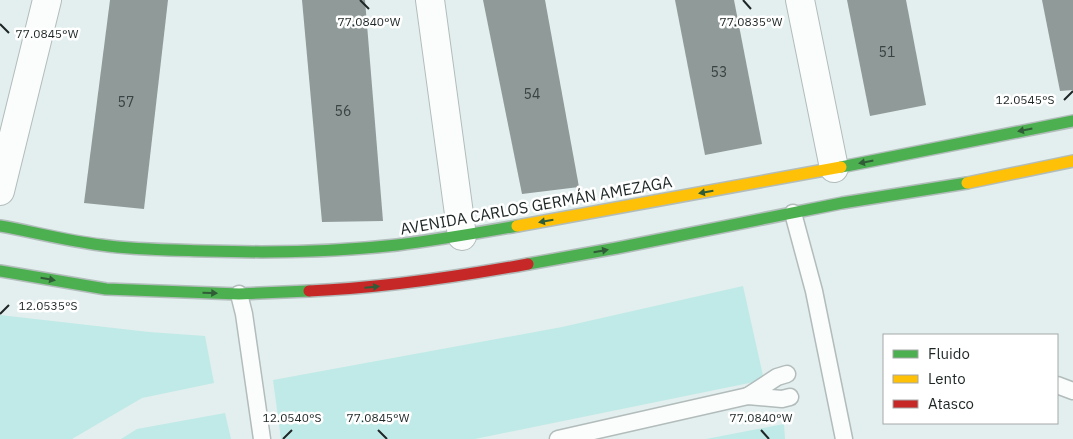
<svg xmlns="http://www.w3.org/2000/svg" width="1073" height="439" font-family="'IBM Plex Sans',sans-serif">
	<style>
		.green { fill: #c0eae7 }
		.building { fill: #909a99 }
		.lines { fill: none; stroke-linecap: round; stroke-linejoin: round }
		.lane-casing { stroke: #b2bcbb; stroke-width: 19 }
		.street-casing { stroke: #b2bcbb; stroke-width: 30 }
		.fast-casing { stroke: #b2bcbb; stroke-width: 14 }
		.slow-casing { stroke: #b2bcbb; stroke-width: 14 }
		.jam-casing { stroke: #b2bcbb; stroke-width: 14 }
		.lane { stroke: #fbfdfc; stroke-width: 16 }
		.street { stroke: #fbfdfc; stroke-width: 28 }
		.fast { stroke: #4caf50; stroke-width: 11 }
		.slow { stroke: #ffc107; stroke-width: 11 }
		.jam { stroke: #c62828; stroke-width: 11 }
		.oneway { fill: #305d37 }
		.ticks { fill: none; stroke: #1e2626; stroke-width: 2 }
		.labels { text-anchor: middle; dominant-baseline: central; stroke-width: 5; stroke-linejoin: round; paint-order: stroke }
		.number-label { font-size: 14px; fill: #3a4343 }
		.street-label { font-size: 16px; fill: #1e2626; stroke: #fff }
		.ticks-label { font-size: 12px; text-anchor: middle; fill: #1e2626; stroke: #fff; stroke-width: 5; stroke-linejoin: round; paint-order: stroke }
	</style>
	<rect width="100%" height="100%" fill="#e2efee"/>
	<g class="green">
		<path d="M 743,286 L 764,380 L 475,439 L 281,439 L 273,380 L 562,327 Z"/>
		<path d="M 0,315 L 149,332 L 205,336 L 214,383 L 142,398 L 72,439 L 0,439 Z"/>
		<path d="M 225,413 L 231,439 L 121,439 L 137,429 Z"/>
		<path d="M 784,424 L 785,439 L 706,439 Z"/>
	</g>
	<g class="building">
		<path d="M 110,0 L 168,0 L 144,209 L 84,203 Z"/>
		<path d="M 302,0 L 365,0 L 383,221 L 322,222 Z"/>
		<path d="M 483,0 L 545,0 L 579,187 L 522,194 Z"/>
		<path d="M 675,0 L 734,0 L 762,144 L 705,155 Z"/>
		<path d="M 847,0 L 906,0 L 926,105 L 870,116 Z"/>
		<path d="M 1042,0 L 1073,0 L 1073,90 L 1060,91 Z"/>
	</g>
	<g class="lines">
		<defs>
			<g id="lane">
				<path d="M 793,213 L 814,291 L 844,439"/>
				<path d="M 239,294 L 244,314 L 262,439"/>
				<path d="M 1057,385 L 1073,391"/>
				<path d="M 748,396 L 777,377 L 787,374"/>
				<path d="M 558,439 L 748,396 L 782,399 L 790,397"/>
			</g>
			<g id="street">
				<path d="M 430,0 L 462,236"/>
				<path d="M 800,0 L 834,168"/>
				<path d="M 0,191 L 47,0"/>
			</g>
			<g id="fast">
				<path d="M 841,167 L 1073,121"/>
				<path d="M 0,226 C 34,232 67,241 101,245 C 136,250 172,250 207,251 C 270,253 334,252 397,245 C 437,240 477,233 517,226"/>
				<path d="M 528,264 L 617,248 L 842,203 L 967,183"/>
				<path d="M 0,271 L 106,289 L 239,294 L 309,291"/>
			</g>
			<g id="slow">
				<path d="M 967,183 L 1073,161"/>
				<path d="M 517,226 L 841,167"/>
			</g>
			<path id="jam" d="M 309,291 C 383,288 456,277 528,264"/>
		</defs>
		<use href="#lane" class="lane-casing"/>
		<use href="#street" class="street-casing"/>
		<use href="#fast" class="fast-casing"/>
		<use href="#slow" class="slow-casing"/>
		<use href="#jam" class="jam-casing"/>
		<use href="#lane" class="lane"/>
		<use href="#street" class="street"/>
		<use href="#fast" class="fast"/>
		<use href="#slow" class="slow"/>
		<use href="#jam" class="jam"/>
	</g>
	<defs><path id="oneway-solid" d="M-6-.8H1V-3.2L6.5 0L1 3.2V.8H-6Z" transform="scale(1.25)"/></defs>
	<g class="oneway">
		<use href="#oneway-solid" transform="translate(1025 130) rotate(169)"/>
		<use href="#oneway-solid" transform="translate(866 162) rotate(169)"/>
		<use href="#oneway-solid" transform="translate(706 192) rotate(170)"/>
		<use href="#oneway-solid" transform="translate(546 221) rotate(170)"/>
		<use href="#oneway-solid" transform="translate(601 251) rotate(-10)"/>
		<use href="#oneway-solid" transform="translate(48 279) rotate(10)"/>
		<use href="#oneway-solid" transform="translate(372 287) rotate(-5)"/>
		<use href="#oneway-solid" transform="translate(210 293) rotate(2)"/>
	</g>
	<path class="ticks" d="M 360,0 L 369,9M 743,0 L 751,9M 0,24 L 9,33M 1064,100 L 1073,91M 0,314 L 9,305M 378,430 L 387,439M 761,430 L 769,439M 283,439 L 292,430"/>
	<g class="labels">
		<g class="number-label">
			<text x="887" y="52">51</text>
			<text x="719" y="72">53</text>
			<text x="532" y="94">54</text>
			<text x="126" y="102">57</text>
			<text x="343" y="111">56</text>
		</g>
		<g class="street-label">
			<text transform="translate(536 205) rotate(-10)">AVENIDA CARLOS GERMÁN AMEZAGA</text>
		</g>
	</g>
	<g class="ticks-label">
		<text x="369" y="26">77.0840°W</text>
		<text x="751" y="26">77.0835°W</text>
		<text x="47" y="38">77.0845°W</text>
		<text x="1025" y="104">12.0545°S</text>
		<text x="48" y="310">12.0535°S</text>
		<text x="378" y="422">77.0845°W</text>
		<text x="761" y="422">77.0840°W</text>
		<text x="292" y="422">12.0540°S</text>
	</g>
	<rect x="883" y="334" width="175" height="90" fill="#ffffff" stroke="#a5a8a8"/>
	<rect x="893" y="350" width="25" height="8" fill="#4caf50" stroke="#a5a8a8"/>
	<text x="928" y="359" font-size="15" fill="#1e2626">Fluido</text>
	<rect x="893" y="375" width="25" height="8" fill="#ffc107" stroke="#a5a8a8"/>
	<text x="928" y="384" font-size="15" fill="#1e2626">Lento</text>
	<rect x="893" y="400" width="25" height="8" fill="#c62828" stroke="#a5a8a8"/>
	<text x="928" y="409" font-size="15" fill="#1e2626">Atasco</text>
</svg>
